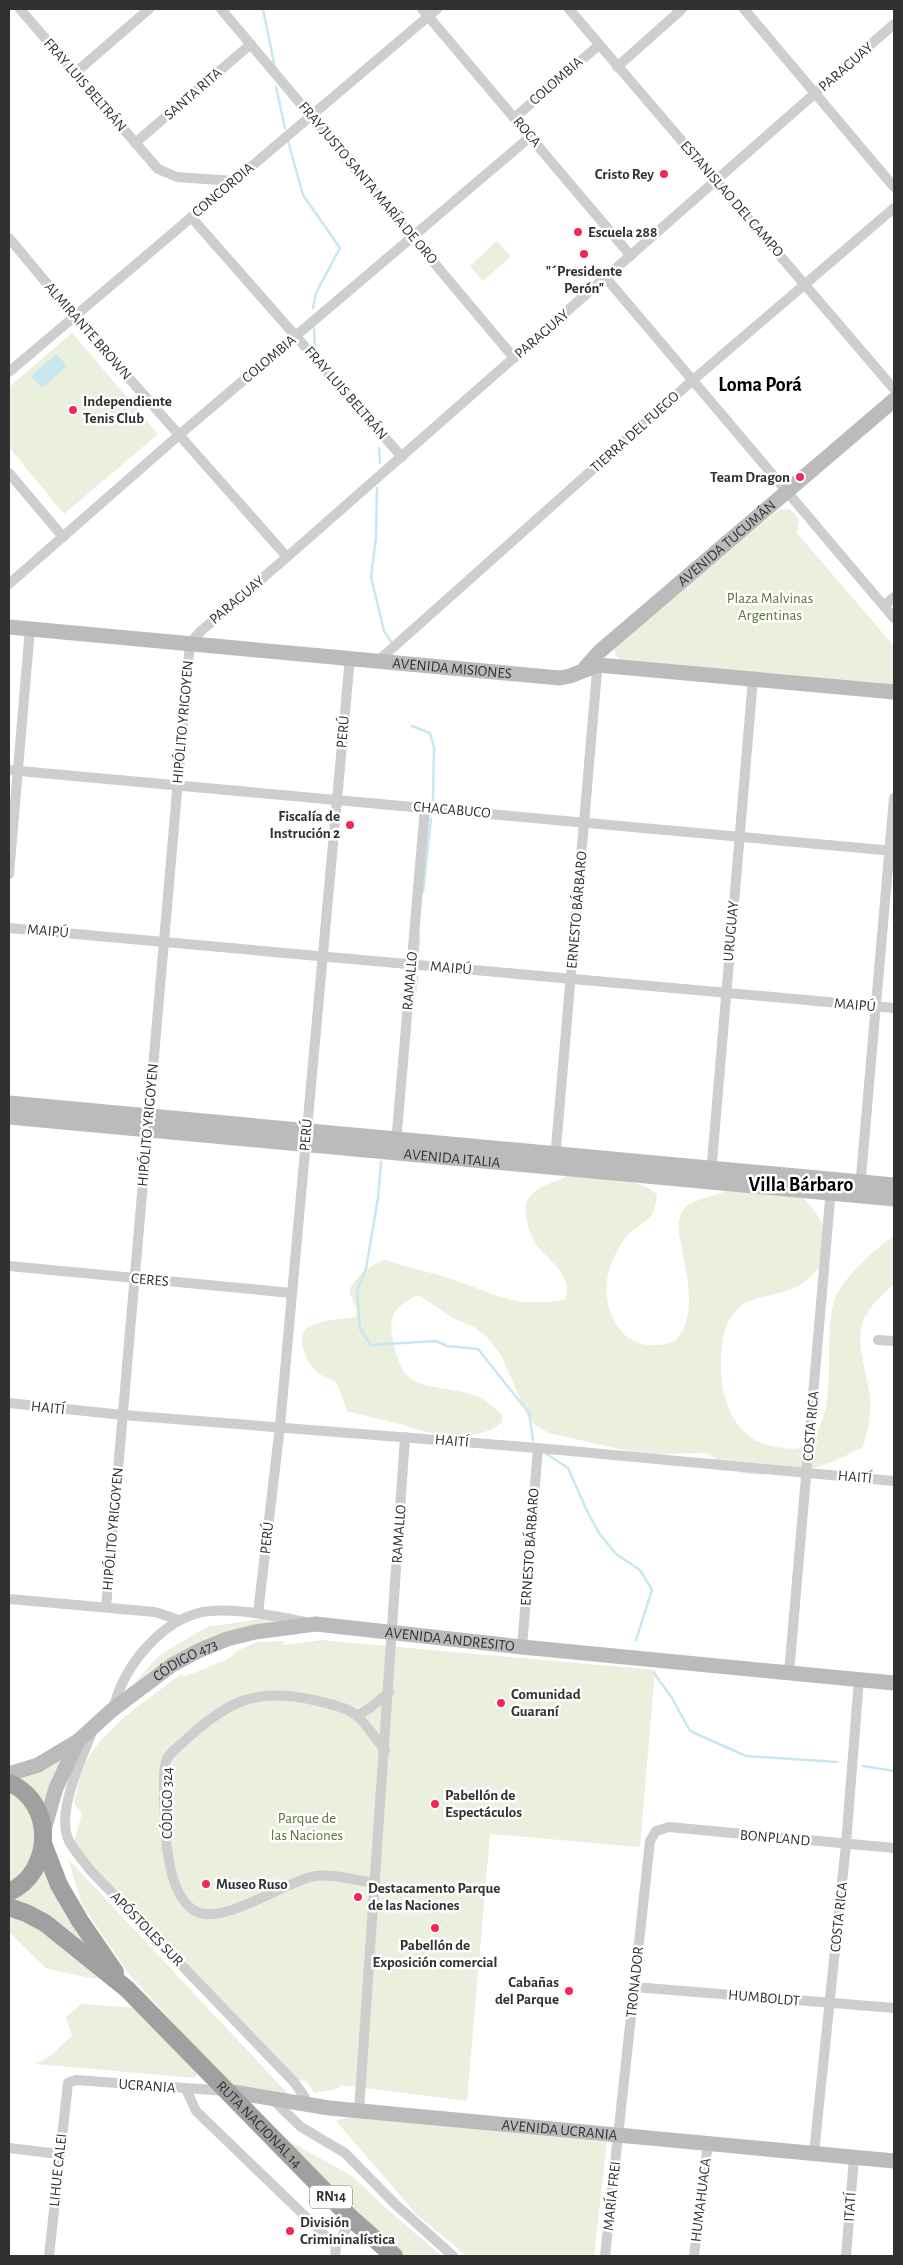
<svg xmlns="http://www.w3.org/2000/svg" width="903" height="2265" font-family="'Alegreya Sans',sans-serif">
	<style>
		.green { fill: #eaefde }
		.water { fill: #c9e7f0 }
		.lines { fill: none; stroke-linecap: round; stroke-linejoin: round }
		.stream { stroke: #c9e7f0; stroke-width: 2.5 }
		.minor { stroke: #cecece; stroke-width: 10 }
		.secondary { stroke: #bbb; stroke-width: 15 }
		.trunk { stroke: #a0a0a0; stroke-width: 18 }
		.poi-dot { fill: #f52659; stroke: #fff; stroke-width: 2 }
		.labels { text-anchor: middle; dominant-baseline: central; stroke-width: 5; stroke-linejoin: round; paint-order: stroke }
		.shield { fill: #fff; stroke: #6f6f6f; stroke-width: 1 }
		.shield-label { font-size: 14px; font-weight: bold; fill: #313131 }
		.street-label { font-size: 15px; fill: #313131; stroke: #fff }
		.poi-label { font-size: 15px; font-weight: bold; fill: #313131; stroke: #fff; text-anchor: start }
		.park-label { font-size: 15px; fill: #5d7239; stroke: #fff }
		.district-label { font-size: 20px; font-weight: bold; fill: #000; stroke: #fff }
	</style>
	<rect width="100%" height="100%" fill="#fff"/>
	<g class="green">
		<path d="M 497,241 L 511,256 L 483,281 L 470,266 Z"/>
		<path d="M 72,333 L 158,434 L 64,514 L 9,447 L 9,387 Z"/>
		<path d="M 780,509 L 790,509 L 799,520 L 797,533 L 894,646 L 894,685 L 622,661 L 615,655 L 615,645 Z"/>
		<path d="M 568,1176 C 590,1177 643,1177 657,1195 C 656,1202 655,1211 650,1217 C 644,1223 635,1227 629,1234 C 622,1241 615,1254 611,1264 C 595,1308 623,1361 675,1341 C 699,1315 686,1276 681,1244 C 679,1235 677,1223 681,1214 C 685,1203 704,1198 715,1195 C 726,1192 741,1184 753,1184 C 759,1183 768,1187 774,1189 C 781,1191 793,1191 800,1195 C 808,1200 825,1225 827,1235 C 828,1241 827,1251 826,1257 C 825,1262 820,1267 816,1271 C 796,1296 772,1291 745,1303 C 736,1307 727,1321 725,1330 C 714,1373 723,1441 777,1447 C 785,1448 795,1451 803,1446 C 845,1419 819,1338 836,1296 C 845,1276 876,1248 894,1236 L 894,1284 C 886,1292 876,1300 870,1309 C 849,1335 868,1369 870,1398 C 871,1413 868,1432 863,1447 L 833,1462 L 813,1468 L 761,1475 L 741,1473 L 706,1453 L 653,1454 L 628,1451 L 549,1433 L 536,1426 L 527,1415 L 502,1357 L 487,1337 L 474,1327 L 455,1319 L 418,1295 C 400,1304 388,1312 392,1335 C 402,1396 424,1381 470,1394 C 482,1397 493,1406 502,1415 L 502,1422 C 482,1440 447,1437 423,1431 C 414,1429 406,1425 397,1423 C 380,1419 364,1416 347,1411 L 337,1383 C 331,1379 323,1377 317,1372 C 306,1362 293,1334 311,1326 C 324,1319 341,1320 356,1317 L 357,1310 L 349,1291 C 354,1278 373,1262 386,1260 C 405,1267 426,1271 445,1277 C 493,1292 511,1309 565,1300 C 574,1273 548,1262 536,1244 C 529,1233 520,1207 530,1196 C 539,1186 556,1181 568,1176 Z"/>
		<path d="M 281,1616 L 279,1620 L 219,1636 L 166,1660 L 135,1682 L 160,1655 L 207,1627 Z"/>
		<path d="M 321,1640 L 655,1670 L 640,1847 L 490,1834 L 467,2101 L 342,2085 L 337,2089 L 314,2093 L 307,2081 L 295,2080 L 73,1845 L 82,1813 L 74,1803 C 78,1787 81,1769 90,1755 C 112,1722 150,1698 181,1674 L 184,1677 L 228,1659 L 239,1650 L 257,1642 L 283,1641 L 285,1645 Z"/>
		<path d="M 62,1757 L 45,1813 L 10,1779 Z"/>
		<path d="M 9,1792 C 34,1806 42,1829 32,1855 C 30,1860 28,1868 24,1872 C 20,1877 14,1881 9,1885 Z"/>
		<path d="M 47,1859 L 102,1962 L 9,1902 Z"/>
		<path d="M 68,1859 L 292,2098 L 228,2083 L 129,1974 L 82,1905 Z"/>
		<path d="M 9,1914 L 42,1928 L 98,1972 L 97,1979 L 47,1969 L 9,1932 Z"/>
		<path d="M 81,2004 L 136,2008 L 198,2071 L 195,2078 L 36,2064 L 50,2056 L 72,2036 L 66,2017 Z"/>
		<path d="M 349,2117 L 607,2142 L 594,2256 L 467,2256 L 417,2215 L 336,2121 Z"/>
		<path d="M 278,2135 L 352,2176 L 389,2211 L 442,2256 L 404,2256 Z"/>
	</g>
	<path class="water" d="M 56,354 L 67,366 L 42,388 L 31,376 Z"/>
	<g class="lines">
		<g class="stream">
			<path d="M 263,9 L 275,68"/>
			<path d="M 276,87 L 285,128"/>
			<path d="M 288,141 L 303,195 L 340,248 L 316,293 L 313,308"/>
			<path d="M 314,328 L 315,351"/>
			<path d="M 379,448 L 380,463"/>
			<path d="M 377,488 L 376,538 L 371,577 L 384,631 L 393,644"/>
			<path d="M 412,726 L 430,733 L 434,747 L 433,800"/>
			<path d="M 423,892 L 431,818"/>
			<path d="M 418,954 L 419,933"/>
			<path d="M 412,1012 L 417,977"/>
			<path d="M 381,1162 L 378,1198 L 366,1269 L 357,1291 L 360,1329 L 371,1345 L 436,1341 L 447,1346 L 478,1349 L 529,1413 L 533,1440"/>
			<path d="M 545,1453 L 568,1468 L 587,1511 L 599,1533 L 616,1554 L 640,1570 L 652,1590 L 636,1640"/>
			<path d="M 654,1673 L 672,1698 L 690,1731 L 746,1756 L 837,1762"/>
			<path d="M 863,1766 L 894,1771"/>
		</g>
		<g class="minor">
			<path d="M 20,9 L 158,169 L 177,177 L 234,181"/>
			<path d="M 221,9 L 514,358"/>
			<path d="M 422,9 L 631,256"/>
			<path d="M 569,9 L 894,389"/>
			<path d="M 744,9 L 894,187"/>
			<path d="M 617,67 L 682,9"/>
			<path d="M 75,73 L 149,9"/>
			<path d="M 514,118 L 599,45"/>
			<path d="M 135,143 L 251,44"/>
			<path d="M 191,217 L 402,457"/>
			<path d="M 9,238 L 74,316 L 287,557"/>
			<path d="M 606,278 L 894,618"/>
			<path d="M 9,372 L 437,9"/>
			<path d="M 9,473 L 63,537"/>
			<path d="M 9,584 L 179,435 L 530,137"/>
			<path d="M 884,606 L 894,597"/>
			<path d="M 379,660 L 693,380 L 894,208"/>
			<path d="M 9,770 L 894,851"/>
			<path d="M 9,874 L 30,629"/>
			<path d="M 9,928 L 894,1008"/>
			<path d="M 396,1143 L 425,808"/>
			<path d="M 555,1159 L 598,660"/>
			<path d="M 711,1174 L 753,679"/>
			<path d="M 860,1188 L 894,798"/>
			<path d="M 9,1266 L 292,1293"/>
			<path d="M 878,1340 L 894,1341"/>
			<path d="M 9,1403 L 123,1415 L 538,1448 L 894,1481"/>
			<path d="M 9,1599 L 155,1612 L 179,1620"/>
			<path d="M 106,1607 L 190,643 L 201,631 L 287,557 L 894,24"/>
			<path d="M 258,1613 L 280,1426 L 350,657"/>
			<path d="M 522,1647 L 538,1448"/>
			<path d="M 789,1673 L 831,1188"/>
			<path d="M 113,1708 C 117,1697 120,1686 126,1676 C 140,1650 167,1622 195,1614 C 224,1605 276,1616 305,1622"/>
			<path d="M 357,1716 L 370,1708 L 389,1692"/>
			<path d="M 93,1729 C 83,1757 55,1812 69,1841 C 74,1851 84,1861 90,1870 L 294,2082 L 304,2096 L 308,2105"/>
			<path d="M 375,1883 C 358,1881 327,1872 311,1877 C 283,1884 232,1918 205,1914 C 165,1909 164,1824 164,1794 C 164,1784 163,1765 168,1757 C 173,1749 184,1742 190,1736 C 231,1699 258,1688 314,1700 C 328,1704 344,1706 356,1715 C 367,1724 376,1740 385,1750"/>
			<path d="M 634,1987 L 894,2008"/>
			<path d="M 186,2089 L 196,2111 L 336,2246"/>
			<path d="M 273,2100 L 301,2127 L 345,2153 L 395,2204 L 453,2256"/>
			<path d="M 359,2111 L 405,1437"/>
			<path d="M 9,2148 L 59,2154"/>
			<path d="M 814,2153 L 846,1844 L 859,1679"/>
			<path d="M 49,2256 L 68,2083 L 76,2080 L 227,2091"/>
			<path d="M 335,2256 L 336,2246 L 352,2219"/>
			<path d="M 605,2256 L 650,1841 L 656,1831 L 669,1827 L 894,1848"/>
			<path d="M 694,2256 L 708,2143"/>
			<path d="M 846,2256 L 854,2157"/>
		</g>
		<g class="secondary">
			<path id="s1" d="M 9,627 L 560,678 L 570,676 L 598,665 L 894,692"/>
			<path id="s2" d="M 585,668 L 599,652 L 894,400"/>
			<path d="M 9,1103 L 894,1185"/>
			<path id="s3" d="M 9,1117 L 894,1199"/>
			<path id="s4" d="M 9,1774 L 38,1765 L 78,1741 L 112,1710 L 172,1665 L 198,1651 L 227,1639 L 255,1632 L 316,1624 L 522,1647 L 894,1683"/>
			<path d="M 44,1830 L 56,1788 L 77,1743"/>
			<path id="s5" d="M 227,2091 L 329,2108 L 894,2161"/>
		</g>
		<g class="trunk">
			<path d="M 9,1783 C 56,1802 53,1873 9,1892"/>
			<path d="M 44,1846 L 59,1885 L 80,1921 L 115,1972"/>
			<path id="s6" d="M 9,1907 L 26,1913 L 45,1923 L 127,1989 L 352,2219 L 394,2256"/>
		</g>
	</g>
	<g class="poi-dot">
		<circle cx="664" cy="174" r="5"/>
		<circle cx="578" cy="232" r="5"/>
		<circle cx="584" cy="254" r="5"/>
		<circle cx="73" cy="410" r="5"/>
		<circle cx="800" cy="477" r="5"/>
		<circle cx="350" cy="825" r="5"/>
		<circle cx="501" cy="1703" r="5"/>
		<circle cx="435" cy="1804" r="5"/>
		<circle cx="206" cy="1884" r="5"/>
		<circle cx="358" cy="1897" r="5"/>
		<circle cx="435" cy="1928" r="5"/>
		<circle cx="569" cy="1991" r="5"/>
		<circle cx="290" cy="2231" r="5"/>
	</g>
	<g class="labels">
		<rect class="shield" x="310" y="2185.5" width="42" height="23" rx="4"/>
		<g class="shield-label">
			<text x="331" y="2197">RN14</text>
		</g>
		<g class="street-label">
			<text transform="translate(846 67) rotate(-41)">PARAGUAY</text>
			<text transform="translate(556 81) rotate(-41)">COLOMBIA</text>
			<text transform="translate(85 85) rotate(49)">FRAY LUIS BELTRÁN</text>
			<text transform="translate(193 94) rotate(-41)">SANTA RITA</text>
			<text transform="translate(527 132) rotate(50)">ROCA</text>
			<text transform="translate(368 183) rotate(50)">FRAY JUSTO SANTA MARÍA DE ORO</text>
			<text transform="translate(223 190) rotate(-40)">CONCORDIA</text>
			<text transform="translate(732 199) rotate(49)">ESTANISLAO DEL CAMPO</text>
			<text transform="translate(88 331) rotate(49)">ALMIRANTE BROWN</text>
			<text transform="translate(542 334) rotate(-41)">PARAGUAY</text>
			<text transform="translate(269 359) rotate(-40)">COLOMBIA</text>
			<text transform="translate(346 393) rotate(49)">FRAY LUIS BELTRÁN</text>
			<text transform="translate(635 432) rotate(-42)">TIERRA DEL FUEGO</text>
			<text stroke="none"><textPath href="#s2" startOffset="189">AVENIDA TUCUMÁN</textPath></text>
			<text transform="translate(237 600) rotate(-40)">PARAGUAY</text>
			<text stroke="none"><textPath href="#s1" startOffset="445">AVENIDA MISIONES</textPath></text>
			<text transform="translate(183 722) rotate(-85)">HIPÓLITO YRIGOYEN</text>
			<text transform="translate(343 732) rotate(-85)">PERÚ</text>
			<text transform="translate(452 810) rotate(5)">CHACABUCO</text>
			<text transform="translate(577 910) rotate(-85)">ERNESTO BÁRBARO</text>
			<text transform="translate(48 931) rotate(5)">MAIPÚ</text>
			<text transform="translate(731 931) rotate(-85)">URUGUAY</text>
			<text transform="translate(451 968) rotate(5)">MAIPÚ</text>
			<text transform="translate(410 981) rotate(-85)">RAMALLO</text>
			<text transform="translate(855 1005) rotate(5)">MAIPÚ</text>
			<text transform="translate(148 1125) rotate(-85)">HIPÓLITO YRIGOYEN</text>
			<text transform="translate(306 1135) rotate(-85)">PERÚ</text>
			<text stroke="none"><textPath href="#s3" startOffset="445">AVENIDA ITALIA</textPath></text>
			<text transform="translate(150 1280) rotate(5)">CERES</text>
			<text transform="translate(48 1408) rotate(6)">HAITÍ</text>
			<text transform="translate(811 1426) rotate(-85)">COSTA RICA</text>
			<text transform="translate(452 1441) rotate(5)">HAITÍ</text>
			<text transform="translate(855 1477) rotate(5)">HAITÍ</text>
			<text transform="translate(113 1529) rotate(-85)">HIPÓLITO YRIGOYEN</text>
			<text transform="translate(399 1534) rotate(-86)">RAMALLO</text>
			<text transform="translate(267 1538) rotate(-84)">PERÚ</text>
			<text transform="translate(530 1547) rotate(-86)">ERNESTO BÁRBARO</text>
			<text stroke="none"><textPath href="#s4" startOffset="484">AVENIDA ANDRESITO</textPath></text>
			<text stroke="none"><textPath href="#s4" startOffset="212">CÓDIGO 473</textPath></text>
			<text transform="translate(167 1803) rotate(-90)">CÓDIGO 324</text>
			<text transform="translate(775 1838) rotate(5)">BONPLAND</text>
			<text transform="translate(839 1917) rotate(-84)">COSTA RICA</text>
			<text transform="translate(147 1929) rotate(46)">APÓSTOLES SUR</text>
			<text transform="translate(635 1982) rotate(-84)">TRONADOR</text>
			<text transform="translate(764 1998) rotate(5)">HUMBOLDT</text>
			<text transform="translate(147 2086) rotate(4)">UCRANIA</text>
			<text stroke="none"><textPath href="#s6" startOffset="334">RUTA NACIONAL 14</textPath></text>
			<text stroke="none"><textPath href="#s5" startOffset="335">AVENIDA UCRANIA</textPath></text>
			<text transform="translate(58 2170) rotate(-84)">LIHUE CALEI</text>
			<text transform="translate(612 2196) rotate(-84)">MARÍA FREI</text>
			<text transform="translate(701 2200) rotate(-83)">HUMAHUACA</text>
			<text transform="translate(850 2207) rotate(-86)">ITATÍ</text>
		</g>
		<g class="poi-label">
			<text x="654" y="174" text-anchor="end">Cristo Rey</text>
			<text x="588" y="232">Escuela 288</text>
			<text x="584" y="271" text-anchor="middle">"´Presidente<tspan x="584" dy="17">Perón"</tspan></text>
			<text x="83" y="401">Independiente<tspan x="83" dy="17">Tenis Club</tspan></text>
			<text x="790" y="477" text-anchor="end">Team Dragon</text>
			<text x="340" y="816" text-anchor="end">Fiscalía de<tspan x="340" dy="17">Instrución 2</tspan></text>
			<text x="511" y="1694">Comunidad<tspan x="511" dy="17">Guaraní</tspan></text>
			<text x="445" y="1795">Pabellón de<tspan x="445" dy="17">Espectáculos</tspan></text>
			<text x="216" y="1884">Museo Ruso</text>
			<text x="368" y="1888">Destacamento Parque<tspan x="368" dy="17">de las Naciones</tspan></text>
			<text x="435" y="1945" text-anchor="middle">Pabellón de<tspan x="435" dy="17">Exposición comercial</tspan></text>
			<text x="559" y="1982" text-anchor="end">Cabañas<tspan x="559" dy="17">del Parque</tspan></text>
			<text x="300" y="2222">División<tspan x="300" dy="17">Crimininalística</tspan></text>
		</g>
		<g class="park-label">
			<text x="770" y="598">Plaza Malvinas<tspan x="770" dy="17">Argentinas</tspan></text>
			<text x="307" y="1818">Parque de<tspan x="307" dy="17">las Naciones</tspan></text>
		</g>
		<g class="district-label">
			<text x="760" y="385">Loma Porá</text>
			<text x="801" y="1185">Villa Bárbaro</text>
		</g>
	</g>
	<rect width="903" height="2265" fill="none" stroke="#313131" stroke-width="20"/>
</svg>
